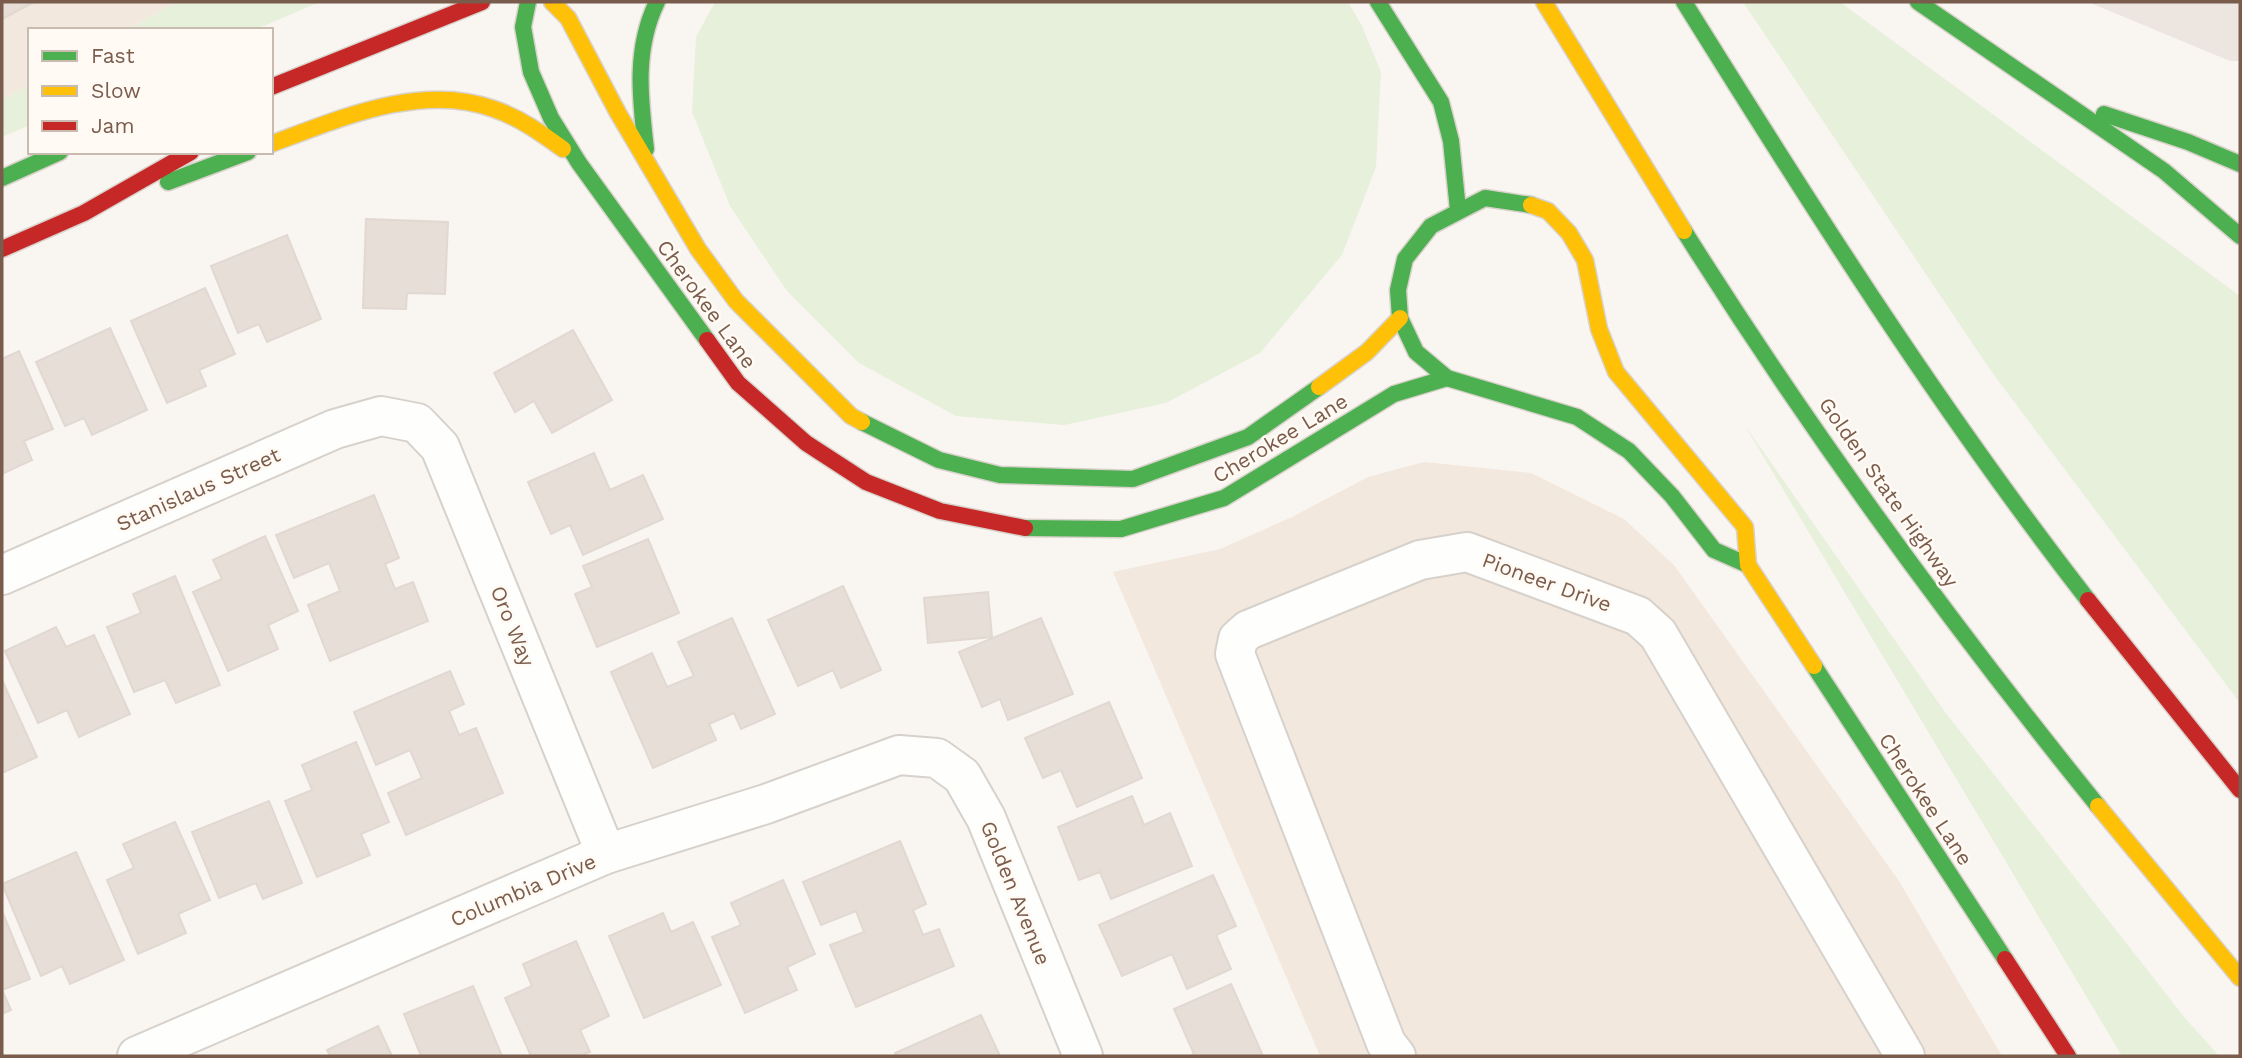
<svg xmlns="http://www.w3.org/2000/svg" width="2242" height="1058" font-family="'Work Sans',sans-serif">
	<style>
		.residential { fill: #f2e8de }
		.industrial { fill: #ede5e0 }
		.green { fill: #e7f0db }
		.building { fill: #e6ded7; stroke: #e2d8d2; stroke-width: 2 }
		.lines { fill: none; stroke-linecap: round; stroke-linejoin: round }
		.street-casing { stroke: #d7d1cb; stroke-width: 42 }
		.fast-casing { stroke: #d9d2cb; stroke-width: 19 }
		.slow-casing { stroke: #d9d2cb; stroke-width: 19 }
		.jam-casing { stroke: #d9d2cb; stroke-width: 19 }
		.street { stroke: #fefefd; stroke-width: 38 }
		.fast { stroke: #4caf50; stroke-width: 16 }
		.slow { stroke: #ffc107; stroke-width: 16 }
		.jam { stroke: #c62828; stroke-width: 16 }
		.labels { text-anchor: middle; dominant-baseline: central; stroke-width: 5; stroke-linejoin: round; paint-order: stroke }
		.street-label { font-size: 21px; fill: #7a5c4d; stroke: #fffaf3 }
	</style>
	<rect width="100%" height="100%" fill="#f9f5f0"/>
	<g class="residential">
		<path d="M 2,2 L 177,2 L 127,30 L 30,30 L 30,85 L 2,100 Z"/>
		<path d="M 1424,462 L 1531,473 L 1624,519 L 1674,565 L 1899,881 L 2002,1056 L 1320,1056 L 1113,572 L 1220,549 L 1292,517 L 1368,477 Z"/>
	</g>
	<path class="industrial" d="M 2088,2 L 2240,2 L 2240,61 L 2230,61 Z"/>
	<g class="green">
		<path d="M 177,2 L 320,2 L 254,30 L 127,30 Z"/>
		<path d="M 715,2 L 1348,2 L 1362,26 L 1381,72 L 1376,167 L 1342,255 L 1260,353 L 1166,403 L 1064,425 L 956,416 L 859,363 L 787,291 L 730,206 L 692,112 L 696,37 Z"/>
		<path d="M 1743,2 L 1840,2 L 2240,296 L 2240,703 L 1991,371 Z"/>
		<path d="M 30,85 L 30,125 L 2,137 L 2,100 Z"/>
		<path d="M 1744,424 L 1945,712 L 2185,1018 L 2219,1056 L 2122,1056 Z"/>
	</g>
	<g class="building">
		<path d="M 2,2 L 34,2 L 2,19 Z"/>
		<path d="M 366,219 L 448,222 L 445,294 L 407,293 L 406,309 L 363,308 Z"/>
		<path d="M 287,235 L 321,319 L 267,342 L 259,324 L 238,333 L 211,266 Z"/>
		<path d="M 205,288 L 235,354 L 199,370 L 206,386 L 167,403 L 131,321 Z"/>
		<path d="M 110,328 L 147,410 L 92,435 L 84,418 L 65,426 L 36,362 Z"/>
		<path d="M 573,330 L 612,400 L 552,433 L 534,401 L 515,412 L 494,373 Z"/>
		<path d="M 19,351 L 53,429 L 24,441 L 32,460 L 2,474 L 2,359 Z"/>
		<path d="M 594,453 L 610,490 L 643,475 L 663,519 L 583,555 L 570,525 L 551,534 L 528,482 Z"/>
		<path d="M 374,495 L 399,558 L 385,564 L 395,589 L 413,582 L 428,621 L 330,661 L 308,605 L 340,591 L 329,563 L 294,578 L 276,535 Z"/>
		<path d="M 265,536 L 298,611 L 268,625 L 278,649 L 228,671 L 193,592 L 222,579 L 213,560 Z"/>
		<path d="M 648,539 L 679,613 L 597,647 L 575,594 L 592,587 L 583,566 Z"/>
		<path d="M 175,576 L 220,685 L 176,703 L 165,680 L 134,692 L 107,627 L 141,613 L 133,594 Z"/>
		<path d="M 843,586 L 881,670 L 841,688 L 833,670 L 798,686 L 768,620 Z"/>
		<path d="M 988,592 L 992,637 L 928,643 L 924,598 Z"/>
		<path d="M 732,618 L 775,714 L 741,729 L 734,713 L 709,724 L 716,740 L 653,768 L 611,672 L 652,653 L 667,687 L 694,676 L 678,642 Z"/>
		<path d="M 1041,618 L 1073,694 L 1008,720 L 1000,699 L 982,707 L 959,652 Z"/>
		<path d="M 56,627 L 66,647 L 94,635 L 130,714 L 79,737 L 67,710 L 38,723 L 5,651 Z"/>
		<path d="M 450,671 L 464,704 L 449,711 L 459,735 L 476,728 L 503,793 L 406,835 L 388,793 L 422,778 L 410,750 L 376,765 L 354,712 Z"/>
		<path d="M 2,680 L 37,757 L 2,773 Z"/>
		<path d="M 1109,702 L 1142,778 L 1077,807 L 1061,770 L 1043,778 L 1025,738 Z"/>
		<path d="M 356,742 L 389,822 L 361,834 L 370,855 L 317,877 L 285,801 L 312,790 L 302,765 Z"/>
		<path d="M 1132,796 L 1144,825 L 1170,813 L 1192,866 L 1111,899 L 1100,872 L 1079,880 L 1058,827 Z"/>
		<path d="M 269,801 L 302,883 L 263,899 L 256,883 L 219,898 L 192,832 Z"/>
		<path d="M 175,822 L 210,900 L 178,914 L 186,933 L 138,954 L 107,880 L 134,868 L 123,844 Z"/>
		<path d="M 900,841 L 926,904 L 913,910 L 923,935 L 939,929 L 954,966 L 856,1007 L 830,945 L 864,932 L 856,911 L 821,925 L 803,882 Z"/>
		<path d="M 76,852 L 124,960 L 70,984 L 62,966 L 41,976 L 2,884 Z"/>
		<path d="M 1213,875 L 1236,926 L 1216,935 L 1231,969 L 1187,989 L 1172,954 L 1122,976 L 1099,925 Z"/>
		<path d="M 783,880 L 815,954 L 787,967 L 797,990 L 745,1013 L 712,937 L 741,925 L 731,903 Z"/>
		<path d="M 2,911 L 30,979 L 2,990 L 11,1010 L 2,1014 Z"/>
		<path d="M 663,913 L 671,932 L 693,922 L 721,985 L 644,1018 L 609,936 Z"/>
		<path d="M 576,941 L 609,1016 L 580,1030 L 590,1052 L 580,1056 L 531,1056 L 505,998 L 532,986 L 523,964 Z"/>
		<path d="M 1231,984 L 1263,1056 L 1190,1056 L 1194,1054 L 1174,1009 Z"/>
		<path d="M 473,986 L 502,1056 L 421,1056 L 404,1014 Z"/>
		<path d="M 981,1015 L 1000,1056 L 896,1056 L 895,1053 Z"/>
		<path d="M 378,1026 L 392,1056 L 330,1056 L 327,1050 Z"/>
	</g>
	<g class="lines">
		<defs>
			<g id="street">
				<path d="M 2,575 L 335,429 L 381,416 L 417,423 L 440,447 L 606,854"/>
				<path d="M 137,1056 L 606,854 L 766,804 L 899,755 L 937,758 L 962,776 L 986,818 L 1083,1056"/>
				<path d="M 1396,1056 L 1386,1043 L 1235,654 L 1238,639 L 1248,630 L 1420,560 L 1467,552 L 1638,616 L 1658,634 L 1905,1056"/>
			</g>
			<g id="fast">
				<path d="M 528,2 L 523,27 L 531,72 L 551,118 L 579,163 L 707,340"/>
				<path d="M 1378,2 L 1441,102 L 1451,141 L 1458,210"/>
				<path d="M 1684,2 C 1811,206 1940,410 2088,600"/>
				<path d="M 1918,2 L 2164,171 L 2240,236"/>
				<path d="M 2104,114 L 2188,142 L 2240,164"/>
				<path d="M 646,149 C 640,98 634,49 657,2"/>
				<path d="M 2,178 L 60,152"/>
				<path d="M 168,182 L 248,152"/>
				<path d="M 1531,205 L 1485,198 L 1431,226 L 1405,259 L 1398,290 L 1400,318 L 1416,352 L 1447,378 L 1577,417 L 1629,451 L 1672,496 L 1714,550 L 1748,565"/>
				<path d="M 1684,231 C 1810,431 1950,623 2098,806"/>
				<path d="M 862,422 L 939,460 L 1000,475 L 1133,479 L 1248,437 L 1319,387"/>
				<path d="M 1025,528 L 1121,529 L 1224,498 L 1394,394 L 1447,378"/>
				<path d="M 1814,666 L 2005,959"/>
			</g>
			<g id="slow">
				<path d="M 552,2 L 568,18 L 618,113 L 698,249 L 736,301 L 851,416 L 862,422"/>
				<path d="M 1544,2 L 1684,231"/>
				<path d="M 271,144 C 339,119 421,82 494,109 C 520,118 541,133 563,149"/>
				<path d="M 1531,205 L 1548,211 L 1569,233 L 1585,260 L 1599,329 L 1616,372 L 1745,527 L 1748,565 L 1814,666"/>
				<path d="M 1319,387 L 1367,352 L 1400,318"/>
				<path d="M 2098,806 L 2240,978"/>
			</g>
			<g id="jam">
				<path d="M 271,87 L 482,2"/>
				<path d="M 2,249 L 84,213 L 191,152"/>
				<path d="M 707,340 L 738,383 L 806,443 L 866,482 L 940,511 L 1025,528"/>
				<path d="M 2088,600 L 2240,790"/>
				<path d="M 2005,959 L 2068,1056"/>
			</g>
		</defs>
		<use href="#street" class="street-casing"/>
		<use href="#fast" class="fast-casing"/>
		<use href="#slow" class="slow-casing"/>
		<use href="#jam" class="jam-casing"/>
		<use href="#street" class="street"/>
		<use href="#fast" class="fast"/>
		<use href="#slow" class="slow"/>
		<use href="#jam" class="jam"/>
	</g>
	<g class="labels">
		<g class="street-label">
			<text transform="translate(707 304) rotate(54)">Cherokee Lane</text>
			<text transform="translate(1280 438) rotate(-31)">Cherokee Lane</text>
			<text transform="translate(198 489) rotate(-24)">Stanislaus Street</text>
			<text transform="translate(1889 492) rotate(55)">Golden State Highway</text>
			<text transform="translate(1547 582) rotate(20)">Pioneer Drive</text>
			<text transform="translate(513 626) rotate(68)">Oro Way</text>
			<text transform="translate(1926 799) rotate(57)">Cherokee Lane</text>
			<text transform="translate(523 890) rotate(-23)">Columbia Drive</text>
			<text transform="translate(1016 893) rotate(68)">Golden Avenue</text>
		</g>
	</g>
	<rect width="2242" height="1058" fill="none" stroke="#7a5c4d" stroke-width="7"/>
	<rect x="28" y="28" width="245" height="126" fill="#fffaf3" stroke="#cabbb1" stroke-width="2"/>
	<rect x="42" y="51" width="35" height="10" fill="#4caf50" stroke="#cabbb1" stroke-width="2"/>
	<text x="91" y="63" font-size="21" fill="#7a5c4d">Fast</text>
	<rect x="42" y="86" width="35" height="10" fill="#ffc107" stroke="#cabbb1" stroke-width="2"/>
	<text x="91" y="98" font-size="21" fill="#7a5c4d">Slow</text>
	<rect x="42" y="121" width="35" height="10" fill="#c62828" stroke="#cabbb1" stroke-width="2"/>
	<text x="91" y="133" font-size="21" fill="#7a5c4d">Jam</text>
</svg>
